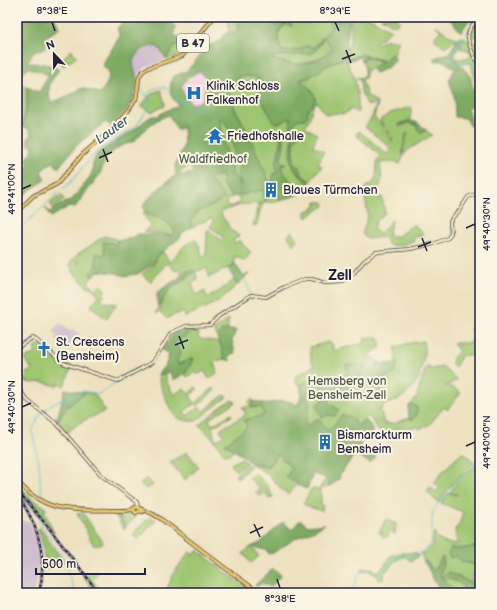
<svg xmlns="http://www.w3.org/2000/svg" width="497" height="610" font-family="'Balsamiq Sans',sans-serif">
	<style>
		.built { fill: #f4cfdd }
		.industrial { fill: #d0bdcd }
		.green { fill: #9ec570; stroke: #607456 }
		.forest { fill: #7eaa62; stroke: #50664e; fill-rule: evenodd }
		.lines { fill: none; stroke-linecap: round; stroke-linejoin: round }
		.stream { stroke: #51bfca; stroke-width: 1 }
		.secondary-casing { stroke: #403f4f; stroke-width: 4 }
		.primary-casing { stroke: #403f4f; stroke-width: 4.5 }
		.secondary { stroke: #f7e9c3; stroke-width: 2.5 }
		.primary { stroke: #eac769; stroke-width: 3 }
		.rail-casing { stroke: #22223b; stroke-width: 2.5 }
		.rail { stroke: #fcf5e5; stroke-width: 1; stroke-dasharray: 3; stroke-linecap: butt }
		.ticks { fill: none; stroke: #22223b; stroke-width: 1.5 }
		.labels { text-anchor: middle; dominant-baseline: central; stroke-width: 4; stroke-linejoin: round; paint-order: stroke }
		.shield { fill: #fcf5e5; stroke: #63616e; stroke-width: 1 }
		.shield-label { font-size: 11px; font-weight: bold; fill: #22223b }
		.poi-label { font-size: 12px; fill: #22223b; stroke: #fcf5e5; text-anchor: start }
		.park-label { font-size: 12px; fill: #4d5b4e; stroke: #fcf5e5 }
		.water-label { font-size: 13px; font-style: italic; fill: #32596d; stroke: #fcf5e5 }
		.quarter-label { font-size: 14px; font-weight: bold; fill: #22223b; stroke: #fcf5e5 }
		.neatline { fill: none; stroke: #22223b; stroke-width: 1.5 }
		.ticks-label { font-size: 10px; text-anchor: middle; fill: #22223b }
	</style>
	<rect width="100%" height="100%" fill="#fcf5e5"/>
	<filter id="ink" filterUnits="userSpaceOnUse"><feTurbulence type="fractalNoise" baseFrequency=".025" numOctaves="2"/><feDisplacementMap in="SourceGraphic" scale="8" xChannelSelector="R" yChannelSelector="G"/><feConvolveMatrix kernelMatrix="1 2 1 2 8 2 1 2 1" color-interpolation-filters="sRGB"/></filter>
	<filter id="wash" filterUnits="userSpaceOnUse"><feTurbulence type="fractalNoise" baseFrequency=".012" numOctaves="4" result="noise"/><feDisplacementMap in="SourceGraphic" scale="16" xChannelSelector="R" yChannelSelector="G"/><feGaussianBlur stdDeviation="0.9" result="paint"/><feColorMatrix in="noise" values="0 0 0 0 0 0 0 0 0 0 0 0 0 0 0 0 0 1.4 0 .05"/><feComposite in="paint" operator="in"/></filter>
	<g filter="url(#wash)">
		<rect width="100%" height="100%" fill="#ede1c0"/>
		<path class="built" d="M 198,71 L 207,78 L 203,99 L 196,104 L 193,104 L 189,102 L 181,88 L 187,78 Z"/>
		<g class="industrial">
			<path d="M 156,47 L 158,47 L 159,51 L 165,61 L 146,67 L 139,74 L 137,81 L 133,63 L 135,54 L 143,49 Z"/>
			<path d="M 60,323 L 70,332 L 73,329 L 81,333 L 68,348 L 63,347 L 55,339 L 57,337 L 53,330 Z"/>
			<path d="M 17,488 L 54,533 L 100,593 L 97,593 L 38,518 L 23,502 L 36,528 L 41,545 L 43,565 L 41,589 L 40,593 L 38,593 L 41,567 L 40,547 L 33,525 L 17,497 Z"/>
			<path d="M 17,514 L 25,522 L 30,521 L 33,529 L 38,546 L 39,559 L 37,586 L 33,593 L 17,593 Z"/>
		</g>
		<g class="green">
			<path d="M 228,17 L 236,17 L 238,31 L 232,33 L 229,32 Z"/>
			<path d="M 276,17 L 282,17 L 286,24 L 291,25 L 287,17 L 325,17 L 332,27 L 315,47 L 306,46 L 299,50 L 280,51 L 278,33 L 284,26 Z"/>
			<path d="M 352,17 C 356,17 362,16 366,17 C 375,19 382,26 391,30 L 382,38 L 375,42 L 377,44 L 387,39 L 390,41 L 399,40 L 394,55 L 392,54 L 384,61 L 362,54 L 349,59 L 349,61 L 346,62 C 345,53 350,45 351,36 C 352,30 350,23 352,17 Z"/>
			<path d="M 381,17 L 397,17 L 400,22 L 398,24 L 390,24 L 385,19 L 383,20 Z"/>
			<path d="M 478,17 L 480,17 L 480,35 L 471,38 L 469,36 L 470,30 Z"/>
			<path d="M 435,25 L 449,35 L 456,38 L 462,37 L 475,43 L 480,41 L 480,44 L 478,45 L 480,52 L 474,50 L 480,69 L 480,94 L 476,85 L 471,63 L 460,64 L 452,56 L 454,53 L 458,59 L 473,57 L 468,50 L 460,49 L 464,39 L 452,42 L 445,47 L 436,41 L 434,37 L 441,31 Z"/>
			<path d="M 324,37 L 333,49 C 321,59 304,66 288,64 C 283,63 278,61 273,59 L 273,56 L 310,54 L 317,49 Z"/>
			<path d="M 175,45 L 188,47 L 180,56 L 167,60 L 167,58 Z"/>
			<path d="M 71,50 L 77,57 L 63,66 L 60,61 Z"/>
			<path d="M 364,57 C 370,59 377,59 383,62 L 367,70 L 365,78 L 362,79 L 367,96 L 370,97 L 377,103 L 368,106 L 361,92 L 360,78 L 356,78 L 364,77 L 365,68 L 362,61 L 364,60 Z"/>
			<path d="M 345,58 L 355,79 L 358,100 L 358,112 L 357,113 L 352,109 L 344,114 L 335,113 L 326,115 L 317,102 C 311,107 312,111 310,118 C 308,121 306,124 305,127 L 317,134 L 313,146 L 324,151 L 318,165 L 323,166 C 319,170 314,174 312,179 C 306,190 307,191 294,196 C 295,182 286,179 281,167 L 285,163 L 281,163 C 280,150 289,145 280,132 L 281,147 L 279,148 L 278,157 L 276,163 L 278,172 L 273,175 L 272,182 L 269,183 L 248,133 L 234,107 L 232,96 L 227,91 L 227,89 L 237,81 L 239,77 C 245,75 253,76 259,79 L 258,85 L 275,124 L 291,117 L 291,131 L 293,135 L 292,140 L 292,163 L 301,177 L 309,184 L 310,181 L 302,175 L 294,163 L 294,123 L 295,121 L 298,119 L 305,119 L 308,115 L 307,112 C 309,108 313,105 315,101 C 318,94 304,84 299,81 L 308,78 L 330,64 Z"/>
			<path d="M 22,84 L 27,86 C 27,101 26,122 18,135 L 17,134 L 17,85 Z"/>
			<path d="M 161,90 L 165,105 L 164,107 L 158,108 L 152,112 L 141,106 L 152,93 Z"/>
			<path d="M 378,104 L 374,117 C 380,122 390,134 392,142 L 392,136 L 389,133 L 388,129 L 381,123 L 380,120 L 390,113 L 412,107 L 410,120 L 399,124 L 399,126 C 413,122 414,121 422,134 L 426,130 L 432,135 L 408,150 L 405,154 L 403,153 L 404,145 L 408,133 L 406,134 L 402,154 L 404,155 L 400,164 L 396,162 L 380,163 C 381,176 385,183 374,192 L 378,198 L 382,197 L 385,213 L 376,221 L 373,230 L 381,233 L 392,220 L 388,236 L 398,236 L 414,224 L 424,235 L 415,237 L 413,241 L 401,245 L 391,246 L 387,243 L 384,237 L 367,239 L 362,234 L 368,216 L 364,192 L 367,186 L 371,185 L 376,177 L 377,160 L 379,161 L 378,159 L 381,156 L 356,135 L 359,131 L 388,155 L 391,148 L 365,127 L 372,117 L 376,105 Z"/>
			<path d="M 221,118 C 234,129 230,152 240,164 L 238,172 L 241,186 L 232,173 L 232,169 L 230,168 L 219,120 Z"/>
			<path d="M 219,132 L 223,185 L 232,197 L 226,200 L 229,207 L 240,203 L 237,195 L 264,190 L 264,203 L 237,205 L 236,206 L 238,206 L 221,211 L 222,216 L 233,232 L 236,233 L 239,236 L 233,240 L 235,243 L 240,240 L 243,245 L 251,252 L 245,261 L 235,256 L 233,267 C 225,268 218,274 209,277 L 207,268 L 194,272 L 192,269 L 182,274 L 179,268 L 175,271 L 168,264 L 184,246 L 195,239 L 200,247 L 202,257 L 206,255 L 207,232 L 208,229 L 221,240 L 223,238 L 220,234 L 210,227 L 214,221 L 211,218 L 192,227 L 191,221 L 199,211 L 214,205 L 210,180 Z"/>
			<path d="M 275,186 L 280,201 L 268,203 L 266,201 L 269,190 L 271,190 L 273,187 Z"/>
			<path d="M 61,195 L 64,199 L 53,208 L 50,204 Z"/>
			<path d="M 316,202 L 324,202 L 325,206 L 316,211 L 307,218 L 305,212 L 316,207 Z"/>
			<path d="M 258,204 L 263,204 L 260,211 L 257,225 L 253,226 Z"/>
			<path d="M 145,212 L 176,217 L 175,235 L 144,232 L 151,225 L 143,214 Z"/>
			<path d="M 292,231 L 297,240 L 294,245 L 288,236 Z"/>
			<path d="M 104,236 L 116,239 L 117,246 L 114,244 L 105,254 L 100,256 L 96,265 L 89,274 L 93,277 L 88,282 L 95,290 L 101,285 L 106,291 L 103,293 L 105,295 L 101,299 L 105,302 L 117,304 L 106,319 L 91,306 L 99,295 L 90,286 L 88,288 L 73,272 L 73,269 L 69,265 L 73,259 L 79,264 L 79,262 L 74,258 L 78,254 Z"/>
			<path d="M 163,252 L 169,261 L 150,282 L 142,274 L 154,265 L 154,263 L 157,256 Z"/>
			<path d="M 195,272 L 198,280 L 192,283 L 196,295 L 205,291 L 207,298 L 218,292 L 234,280 L 237,285 L 218,302 L 185,317 L 184,312 L 171,316 L 167,319 L 160,312 L 164,297 L 169,290 Z"/>
			<path d="M 229,319 L 227,330 L 222,331 L 217,336 L 214,330 Z"/>
			<path d="M 470,328 L 480,331 L 480,359 L 471,355 L 462,355 L 455,367 L 452,364 L 453,358 L 459,351 L 453,344 L 456,343 L 471,343 L 473,337 Z"/>
			<path d="M 193,331 L 199,333 L 198,338 C 218,344 220,335 224,359 L 214,362 L 217,373 L 209,379 L 204,371 L 199,374 L 193,373 L 187,377 L 185,374 L 193,359 L 180,364 L 177,363 L 174,347 L 174,343 Z"/>
			<path d="M 365,338 L 379,338 L 381,347 L 368,356 L 368,360 L 372,356 L 377,361 L 385,366 L 396,363 L 395,348 L 405,344 L 423,341 C 426,352 423,364 419,374 L 420,375 C 410,394 403,399 383,405 L 382,409 L 376,411 L 381,411 L 384,423 L 393,424 L 409,418 L 412,420 L 417,415 L 417,407 L 411,404 L 418,396 L 417,395 C 421,385 422,373 428,365 L 430,369 L 444,367 L 448,372 L 457,380 L 446,386 L 452,387 L 461,393 L 447,410 L 444,407 L 429,425 L 419,429 L 416,426 L 408,430 L 397,427 L 399,434 L 391,437 L 381,434 L 369,416 L 354,429 L 333,434 L 325,430 L 315,419 L 307,428 L 305,422 L 306,397 L 301,385 L 297,384 L 295,377 L 314,365 L 311,359 L 310,347 L 329,342 L 333,345 L 332,350 L 336,350 L 364,343 Z"/>
			<path d="M 40,344 L 53,356 L 72,367 L 64,386 L 58,383 L 57,386 L 42,382 L 32,383 L 23,381 L 27,376 L 26,373 L 32,370 L 25,358 L 36,353 L 34,349 Z"/>
			<path d="M 158,374 L 165,374 L 167,383 L 174,395 L 184,388 L 188,394 L 196,387 L 198,389 L 190,396 L 195,403 L 184,412 L 187,416 L 199,407 L 203,411 L 224,395 L 227,397 L 196,421 C 192,422 179,420 175,416 C 169,409 159,384 158,374 Z"/>
			<path d="M 213,388 L 215,390 L 197,406 L 195,404 Z"/>
			<path d="M 85,393 L 94,393 L 105,411 L 79,423 L 67,433 L 57,422 L 67,407 Z"/>
			<path d="M 251,399 L 253,400 L 252,407 L 263,407 L 264,415 L 225,444 L 233,450 L 233,452 L 225,455 L 214,440 L 199,425 L 219,408 L 231,400 L 236,402 L 209,419 L 212,425 L 231,414 L 232,416 L 212,427 L 215,440 L 224,437 L 220,429 L 246,415 L 242,407 L 248,407 L 250,404 L 248,402 Z"/>
			<path d="M 187,452 L 199,467 L 185,480 L 170,462 Z"/>
			<path d="M 463,452 L 474,462 L 459,476 L 438,503 L 427,492 L 430,487 L 436,492 L 440,487 L 434,483 L 442,472 Z"/>
			<path d="M 278,454 L 291,468 L 286,478 L 297,483 L 289,495 L 281,489 L 268,474 L 250,463 L 268,467 Z"/>
			<path d="M 241,458 L 247,463 L 236,471 L 231,464 Z"/>
			<path d="M 480,459 L 480,548 L 479,546 L 460,549 L 451,548 L 461,561 L 478,566 L 472,576 L 471,583 L 457,576 L 442,577 L 445,580 L 448,578 L 458,582 L 464,587 L 461,593 L 456,593 L 450,586 L 441,578 L 441,559 L 433,572 L 426,561 L 424,562 L 421,554 L 432,546 L 434,532 C 439,543 446,544 457,544 L 455,529 L 459,525 L 463,512 L 441,503 L 449,493 L 458,495 L 450,493 L 461,476 L 474,466 Z"/>
			<path d="M 249,464 L 251,466 L 238,479 L 235,475 Z"/>
			<path d="M 255,473 L 267,485 L 273,497 L 269,499 L 263,489 L 261,490 L 263,494 L 259,496 L 256,492 L 261,486 L 260,484 L 257,486 L 249,478 Z"/>
			<path d="M 147,478 L 153,485 L 147,489 L 140,484 Z"/>
			<path d="M 326,478 L 328,480 L 329,486 L 319,489 Z"/>
			<path d="M 17,483 L 32,499 L 45,507 L 45,513 L 54,533 L 17,488 Z"/>
			<path d="M 312,488 L 321,491 L 321,504 L 323,505 L 322,511 L 312,508 L 303,504 Z"/>
			<path d="M 77,513 L 83,513 L 103,543 L 94,546 Z"/>
			<path d="M 118,513 L 131,514 L 136,516 L 126,527 Z"/>
			<path d="M 150,517 L 156,520 L 138,539 L 132,534 Z"/>
			<path d="M 386,519 L 396,524 L 395,534 L 389,531 L 388,537 L 382,537 L 382,533 L 379,533 Z"/>
			<path d="M 39,527 L 63,562 L 46,569 L 43,545 L 38,528 Z"/>
			<path d="M 251,547 L 259,556 L 251,563 L 243,553 Z"/>
			<path d="M 197,550 L 243,585 L 251,590 L 248,593 L 165,593 L 175,571 L 190,552 L 193,555 Z"/>
			<path d="M 402,553 L 416,553 L 419,556 L 411,561 L 406,557 C 393,558 393,566 384,573 L 384,579 L 379,580 L 378,576 L 367,570 L 362,572 L 362,568 L 373,568 L 376,572 C 382,569 387,563 390,556 Z"/>
			<path d="M 479,566 L 480,593 L 476,593 L 475,586 L 472,584 L 475,574 Z"/>
			<path d="M 98,572 L 93,581 L 103,593 L 95,593 L 82,575 Z"/>
		</g>
		<g class="forest">
			<path d="M 17,17 L 55,17 L 54,18 L 58,23 L 60,28 L 44,38 L 47,43 L 44,45 L 46,48 L 35,51 L 27,62 C 37,65 51,62 59,70 C 49,82 47,88 51,103 L 70,95 L 82,88 L 99,93 C 106,87 109,81 109,72 L 102,65 L 120,36 L 117,29 L 121,24 L 130,17 L 176,17 L 172,23 L 176,27 L 174,31 L 174,34 L 187,45 L 188,47 L 175,45 L 166,59 L 158,47 C 147,45 134,51 133,63 C 133,69 137,75 137,81 C 137,86 135,92 134,96 C 130,108 120,117 112,126 L 105,122 L 77,145 L 58,168 L 53,162 L 41,171 L 45,180 L 29,191 L 18,201 L 17,164 L 25,170 L 29,164 L 26,161 L 32,151 L 33,147 L 28,144 L 28,139 L 31,134 L 29,129 L 23,127 L 23,120 L 28,102 L 27,87 L 39,92 L 49,75 L 29,68 L 17,75 Z"/>
			<path d="M 236,17 L 276,17 L 283,25 L 286,24 L 282,17 L 287,17 L 292,26 L 284,25 L 278,33 L 281,51 L 298,50 L 306,46 L 315,47 L 331,27 L 325,17 L 350,17 L 345,58 L 330,64 L 308,78 L 300,80 C 304,84 318,94 315,101 C 313,105 309,108 307,112 L 308,115 L 305,119 C 289,119 294,126 298,137 L 294,141 L 293,158 L 294,163 L 296,166 L 300,167 L 302,175 L 310,182 L 309,185 C 303,179 294,170 291,162 C 289,154 292,144 293,136 C 293,130 289,128 291,118 L 275,124 L 259,95 L 259,79 C 253,76 245,75 239,77 L 237,81 L 230,86 L 227,91 L 232,96 L 234,107 L 248,133 L 270,183 L 272,182 C 274,179 273,176 275,172 L 278,172 L 276,163 L 278,157 L 279,148 L 281,147 L 281,138 L 278,133 L 280,132 C 286,141 283,142 283,152 L 281,153 L 281,163 L 286,163 L 281,167 C 287,180 295,180 294,196 L 280,201 L 275,186 L 270,187 L 266,202 L 264,203 L 264,190 L 232,197 L 223,185 L 222,174 L 210,180 L 225,198 L 214,205 L 199,211 L 191,221 L 192,227 L 181,234 L 181,237 L 157,256 L 154,263 L 138,274 L 130,275 L 128,277 L 116,273 L 98,271 L 93,277 L 89,274 L 96,265 L 96,253 L 99,253 L 101,256 L 105,254 L 103,242 L 114,243 L 116,246 L 117,246 L 117,240 L 128,239 L 139,234 L 174,236 C 176,222 155,218 145,213 L 143,206 C 152,193 164,184 176,175 L 175,165 L 184,145 L 183,127 L 177,130 L 169,115 L 159,119 L 151,124 L 134,141 L 119,147 L 106,157 L 100,174 L 75,207 L 68,207 L 51,217 L 45,208 L 50,212 L 61,204 L 70,201 L 76,195 L 81,187 L 86,183 L 92,173 L 93,162 L 97,154 L 135,129 L 147,119 L 152,116 L 158,116 L 165,111 L 174,108 L 178,104 C 168,96 170,87 172,77 L 187,71 L 208,46 L 220,41 L 223,35 L 229,32 L 232,33 L 238,31 ZM 324,37 L 332,49 C 314,66 295,67 273,59 L 274,56 L 310,54 L 317,49 ZM 199,71 L 207,78 L 203,99 C 190,110 187,99 181,87 L 187,78 ZM 221,118 C 234,128 230,152 240,164 L 237,172 L 241,185 L 232,173 L 232,168 L 230,168 L 220,120 ZM 188,166 L 193,171 L 190,174 L 188,173 L 182,176 L 180,173 Z"/>
			<path d="M 448,17 L 474,17 L 467,23 L 461,32 Z"/>
			<path d="M 461,40 L 460,46 L 452,57 L 470,75 L 473,89 L 480,98 L 480,102 L 467,109 L 471,117 L 471,127 L 466,118 L 455,117 L 454,95 L 449,80 L 455,69 L 444,61 L 436,61 L 434,58 L 449,53 L 456,42 Z"/>
			<path d="M 362,54 L 384,61 L 392,54 L 395,57 L 395,61 L 385,69 L 375,73 L 371,68 L 382,62 C 376,59 370,59 364,57 L 364,60 L 362,61 L 360,57 L 349,61 L 349,59 Z"/>
			<path d="M 410,120 L 418,123 L 426,130 L 422,134 L 417,128 L 416,125 L 410,123 L 399,126 L 399,124 Z"/>
			<path d="M 234,262 L 243,276 L 250,273 L 237,285 L 228,268 L 233,267 Z"/>
			<path d="M 192,269 L 195,272 C 182,281 166,287 162,303 L 161,303 L 157,314 L 156,313 L 158,310 L 157,292 L 179,278 L 179,277 Z"/>
			<path d="M 189,328 L 194,329 L 193,331 L 174,343 L 174,346 L 179,348 L 181,352 L 177,361 L 177,363 L 180,364 L 193,358 C 188,372 185,374 173,380 L 170,372 L 158,374 L 166,364 L 169,354 L 162,350 C 170,338 174,331 189,328 Z"/>
			<path d="M 227,330 L 236,330 L 232,340 L 235,353 L 229,355 L 230,361 L 224,359 L 221,345 L 218,341 L 217,336 L 222,331 Z"/>
			<path d="M 395,362 L 398,363 L 394,374 L 384,378 L 378,379 L 387,396 L 383,399 L 371,395 L 368,383 L 364,380 L 363,377 L 348,374 L 346,365 L 365,365 L 365,369 L 359,370 L 362,373 L 374,369 L 379,363 L 390,364 Z"/>
			<path d="M 347,374 L 348,390 L 327,401 L 340,411 L 335,416 L 327,415 L 323,419 L 316,405 L 323,400 L 322,388 L 319,383 L 307,393 L 306,397 L 309,398 C 312,407 304,417 307,427 L 318,418 L 328,431 L 342,415 L 350,416 L 357,426 L 360,425 L 364,419 C 370,423 373,428 372,435 L 363,436 L 359,449 L 376,457 L 370,463 L 355,454 L 339,476 L 340,478 L 330,487 C 327,476 323,477 313,474 L 307,489 L 297,485 L 297,482 L 287,477 L 291,468 L 278,454 L 268,466 L 266,466 L 248,461 L 247,459 L 225,444 L 247,427 L 244,420 L 264,415 L 262,407 L 251,407 L 253,401 C 258,402 264,404 269,403 C 282,401 284,398 297,405 C 301,400 302,391 300,385 L 317,375 L 332,378 Z"/>
			<path d="M 65,389 L 85,393 L 67,407 L 57,422 L 54,419 L 58,416 Z"/>
			<path d="M 411,404 L 417,407 L 417,415 L 412,420 L 409,418 L 408,407 Z"/>
			<path d="M 114,513 L 118,513 L 126,527 L 124,530 Z"/>
			<path d="M 299,521 L 302,521 L 308,526 L 325,524 L 315,530 L 296,538 L 273,553 L 269,554 L 266,550 L 251,547 L 260,543 L 283,522 L 292,530 Z"/>
			<path d="M 479,546 L 480,566 L 461,561 L 456,556 L 450,558 L 448,553 L 451,548 L 460,549 Z"/>
			<path d="M 442,557 L 444,559 L 441,572 L 441,578 L 450,586 L 456,593 C 454,593 449,594 447,593 C 433,588 432,571 424,562 L 426,561 L 434,571 Z"/>
			<path d="M 273,569 L 281,575 L 271,587 L 262,583 L 256,587 L 255,585 Z"/>
			<path d="M 448,572 L 457,576 L 475,586 L 476,593 L 461,593 L 464,587 L 458,582 L 448,578 L 445,580 L 442,577 Z"/>
		</g>
		<g class="lines">
			<g class="stream">
				<path d="M 475,17 L 466,35 L 460,40 L 449,57 L 456,64 L 473,62 L 480,82"/>
				<path d="M 213,23 L 217,17"/>
				<path d="M 146,96 C 152,88 162,83 170,91 C 173,93 175,99 178,101 C 179,101 184,102 185,102 C 195,108 192,110 205,108"/>
				<path d="M 17,231 L 72,181 L 93,155 L 136,126 L 140,121 L 149,106 L 150,99 C 145,95 139,89 140,81 C 143,63 170,67 182,60 C 189,55 202,36 207,29"/>
				<path d="M 437,244 L 450,238 L 453,231 L 452,226"/>
				<path d="M 426,247 L 432,245"/>
				<path d="M 386,252 L 401,251"/>
				<path d="M 245,280 L 251,294"/>
				<path d="M 315,281 C 341,292 350,278 366,261"/>
				<path d="M 275,294 L 287,287"/>
				<path d="M 260,298 L 266,299 L 274,295"/>
				<path d="M 244,301 L 248,298"/>
				<path d="M 171,336 L 176,332"/>
				<path d="M 119,379 L 132,370 L 143,366"/>
				<path d="M 43,411 L 52,404 L 83,391 L 99,394 L 115,383"/>
				<path d="M 41,413 L 32,431 C 34,442 37,452 39,463 C 40,475 40,487 42,499"/>
				<path d="M 475,462 L 480,456"/>
				<path d="M 462,473 L 474,463"/>
				<path d="M 450,492 L 462,474"/>
				<path d="M 434,509 L 448,493"/>
				<path d="M 42,516 L 44,507"/>
				<path d="M 39,522 L 42,527 L 64,560 L 75,593"/>
				<path d="M 419,554 L 429,546 L 431,542 L 433,511"/>
				<path d="M 340,593 L 354,587 L 358,576 L 364,568 C 374,571 380,578 388,566 C 390,563 390,560 392,557 C 403,555 406,561 418,555"/>
			</g>
		</g>
	</g>
	<g filter="url(#ink)">
		<g class="lines">
			<defs>
				<g id="secondary">
					<path d="M 478,17 C 475,22 471,26 469,31 C 465,43 476,58 480,69"/>
					<path d="M 17,348 L 32,338 L 35,339 L 63,363 L 118,381 L 153,362 L 171,333 L 186,326 L 210,325 L 219,316 L 251,295 L 266,297 L 284,287 L 305,279 L 312,279 L 325,283 L 342,282 L 353,274 L 364,261 L 376,252 L 410,249 L 433,244 L 448,238 L 451,233 L 450,222 L 452,218 L 459,211 L 468,197 L 480,192"/>
					<path d="M 17,386 L 27,400 L 57,424 L 102,476 L 137,502 L 138,508"/>
				</g>
				<g id="primary">
					<path d="M 17,212 L 33,196 L 57,184 L 83,154 L 109,132 L 128,111 L 136,99 L 139,77 L 142,72 L 148,68 L 182,56 L 214,17"/>
					<path d="M 17,481 C 42,510 67,511 103,510 C 113,510 125,512 134,509"/>
					<path d="M 133,510 L 136,513 L 139,511 L 143,512"/>
					<path d="M 134,511 L 134,508 L 137,507 L 153,514 L 161,519 L 225,568 L 260,593"/>
				</g>
			</defs>
			<use href="#secondary" class="secondary-casing"/>
			<use href="#primary" class="primary-casing"/>
			<use href="#secondary" class="secondary"/>
			<use href="#primary" class="primary"/>
			<defs>
				<g id="rail">
					<path d="M 17,490 L 49,528 L 99,593"/>
					<path d="M 22,502 C 40,529 47,561 39,593"/>
				</g>
			</defs>
			<use href="#rail" class="rail-casing"/>
			<use href="#rail" class="rail"/>
		</g>
	</g>
	<path class="ticks" d="M 52,22 L 55,31M 335,22 L 339,31M 346,50 L 351,63M 342,59 L 355,54M 103,149 L 108,162M 99,158 L 112,152M 22,189 L 31,185M 466,228 L 475,224M 422,238 L 427,251M 418,247 L 431,242M 179,336 L 184,349M 175,345 L 188,340M 22,407 L 31,403M 466,446 L 475,442M 254,524 L 260,537M 250,533 L 263,527M 277,579 L 280,588"/>
	<defs>
		<symbol id="hospital-bare" viewBox="-9 -9 18 18"><path d="M-5-5h3v3.5h4V-5h3V5h-3V1.5h-4V5h-3Z" fill="#1f6fb2" stroke="#fcf5e5" stroke-width="2.5" paint-order="stroke"/></symbol>
		<symbol id="temple-bare" viewBox="-9 -9 18 18"><path d="M0-6L5-2H3V0L6.5 2.5H4V6H1.5V3h-3V6H-4V2.5H-6.5L-3 0V-2H-5Z" fill="#1f6fb2" stroke="#fcf5e5" stroke-width="2.5" paint-order="stroke"/></symbol>
		<symbol id="building-bare" viewBox="-9 -9 18 18"><path d="M-4-6H4V6H1V3H-1V6H-4ZM-2.5-4.3h1.7v1.8h-1.7ZM.8-4.3h1.7v1.8H.8ZM-2.5-1h1.7V.8h-1.7ZM.8-1h1.7V.8H.8Z" fill="#1f6fb2" stroke="#fcf5e5" stroke-width="2.5" paint-order="stroke"/></symbol>
		<symbol id="church-bare" viewBox="-9 -9 18 18"><path d="M-1.2-6h2.4v3.5h3.3v2.4h-3.3V6h-2.4V-.1h-3.3v-2.4h3.3Z" fill="#1f6fb2" stroke="#fcf5e5" stroke-width="2.5" paint-order="stroke"/></symbol>
	</defs>
	<g fill-rule="evenodd">
		<use href="#hospital-bare" x="183" y="82" width="22" height="22"/>
		<use href="#temple-bare" x="204" y="125" width="22" height="22"/>
		<use href="#building-bare" x="260" y="179" width="22" height="22"/>
		<use href="#church-bare" x="33" y="338" width="22" height="22"/>
		<use href="#building-bare" x="314" y="431" width="22" height="22"/>
	</g>
	<g class="labels">
		<rect class="shield" x="177" y="34" width="32" height="18" rx="3"/>
		<g class="shield-label">
			<text x="193" y="43">B 47</text>
		</g>
		<g class="poi-label">
			<text x="206" y="86">Klinik Schloss<tspan x="206" dy="14">Falkenhof</tspan></text>
			<text x="227" y="136">Friedhofshalle</text>
			<text x="283" y="190">Blaues Türmchen</text>
			<text x="56" y="342">St. Crescens<tspan x="56" dy="14">(Bensheim)</tspan></text>
			<text x="337" y="435">Bismarckturm<tspan x="337" dy="14">Bensheim</tspan></text>
		</g>
		<g class="park-label">
			<text x="213" y="159">Waldfriedhof</text>
			<text x="347" y="381">Hemsberg von<tspan x="347" dy="14">Bensheim-Zell</tspan></text>
		</g>
		<g class="water-label">
			<text transform="translate(112 130) rotate(-36)">Lauter</text>
		</g>
		<g class="quarter-label">
			<text x="340" y="275">Zell</text>
		</g>
	</g>
	<rect width="497" height="610" fill="none" stroke="#fcf5e5" stroke-width="44"/>
	<g transform="translate(54 54) rotate(338)" stroke="#fcf5e5" stroke-width="3" paint-order="stroke">
	<path d="M0-3L7 15L0 10L-7 15Z" fill="#22223b"/>
	<text y="-6" font-size="11" font-weight="bold" text-anchor="middle" fill="#22223b">N</text>
	</g>
	<path d="M36 568v6h109v-6" fill="none" stroke="#22223b" stroke-width="2"/>
	<text x="42" y="568" font-size="12" fill="#22223b" stroke="#fcf5e5" stroke-width="3" paint-order="stroke">500 m</text>
	<rect x="22" y="22" width="453" height="566" class="neatline"/>
	<g class="ticks-label">
		<text x="52" y="14">8°38'E</text>
		<text x="335" y="14">8°39'E</text>
		<text transform="translate(11 189) rotate(-90)" y="4">49°41'00"N</text>
		<text transform="translate(486 224) rotate(-90)" y="4">49°40'30"N</text>
		<text transform="translate(11 407) rotate(-90)" y="4">49°40'30"N</text>
		<text transform="translate(486 442) rotate(-90)" y="4">49°40'00"N</text>
		<text x="280" y="602">8°38'E</text>
	</g>
</svg>
